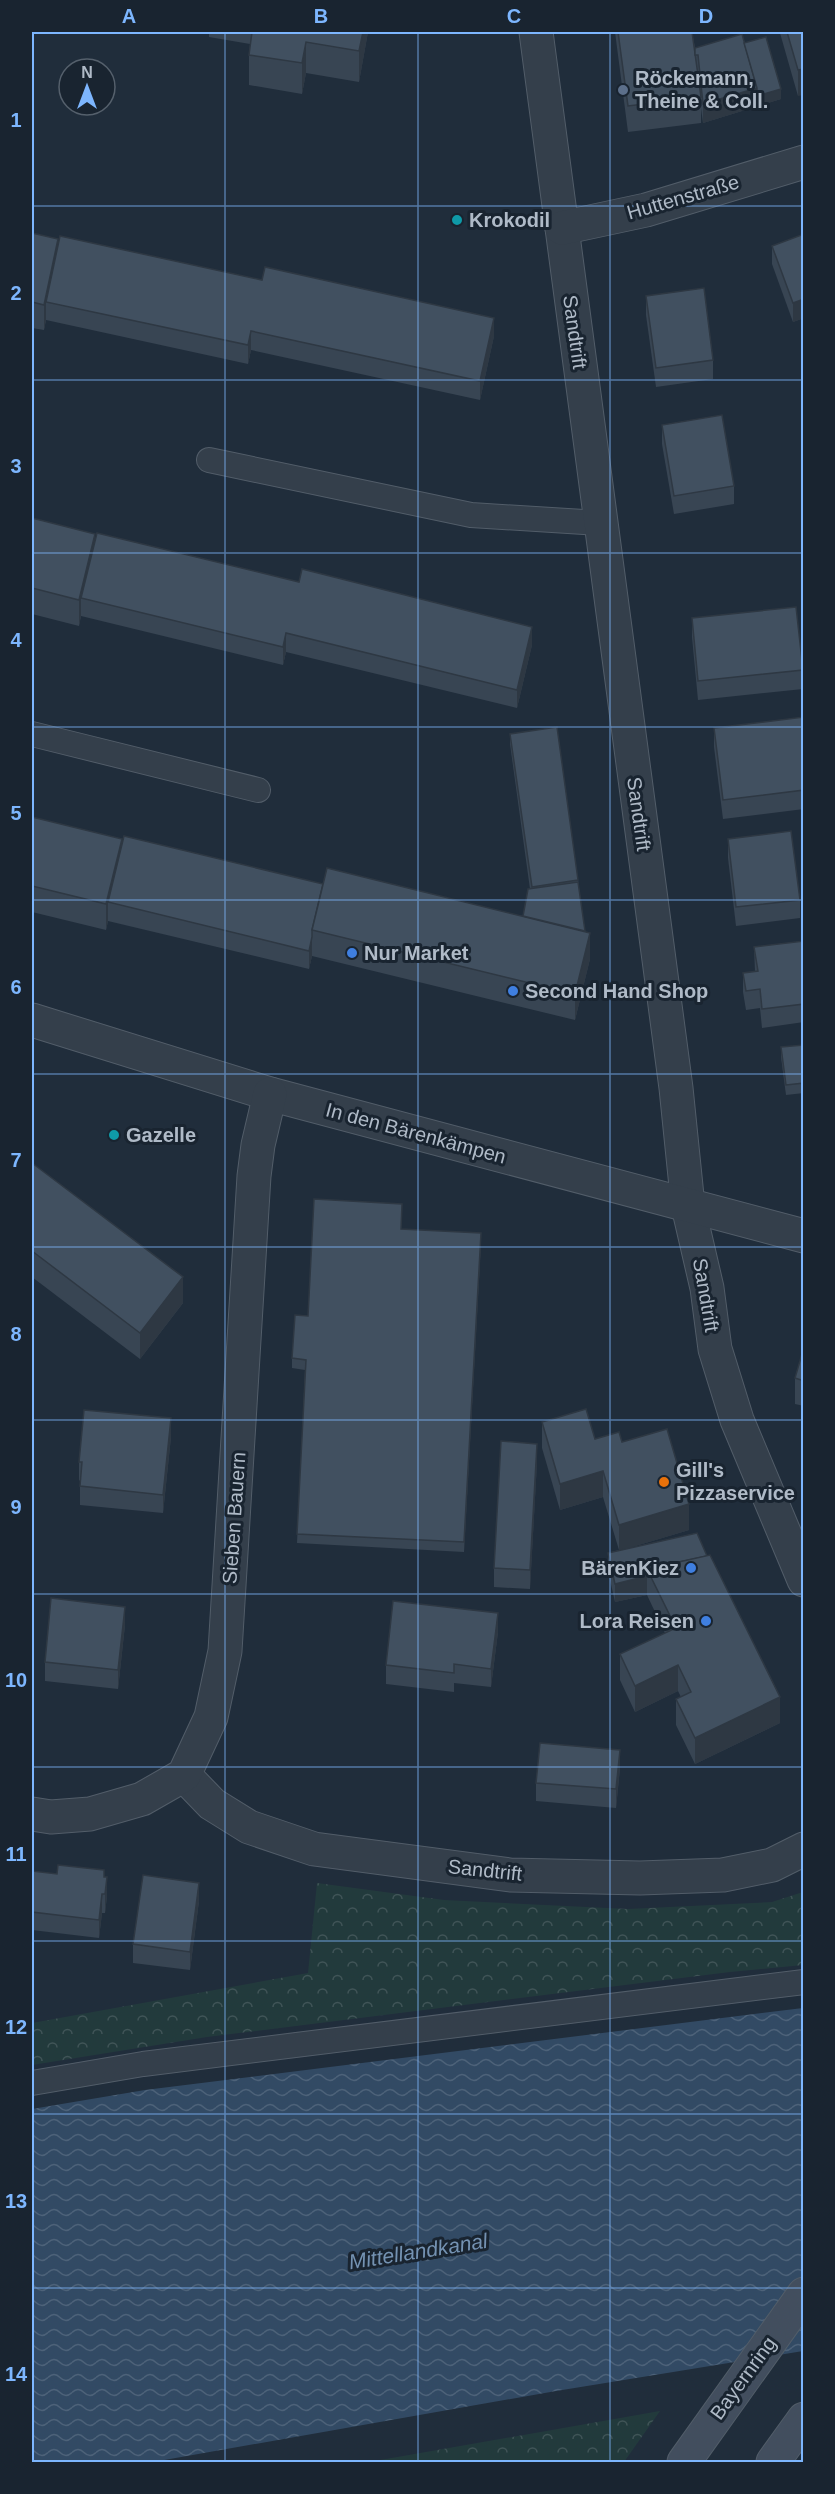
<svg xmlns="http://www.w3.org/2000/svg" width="835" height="2494" font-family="Helvetica,sans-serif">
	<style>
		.forest { fill: url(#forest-crowns) }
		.water { fill: url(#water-waves) }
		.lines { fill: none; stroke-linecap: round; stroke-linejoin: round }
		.lane-casing { stroke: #525d69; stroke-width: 26 }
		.street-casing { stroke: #525d69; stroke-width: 35 }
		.secondary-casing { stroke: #525d69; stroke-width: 35 }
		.lane { stroke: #343f4b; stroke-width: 24 }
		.street { stroke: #343f4b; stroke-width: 33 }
		.secondary { stroke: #424e5e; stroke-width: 33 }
		.wall { fill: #384553 }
		.shaded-wall { fill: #2e3843 }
		.building { fill: #415060; stroke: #2e3843; stroke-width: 1.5 }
		.grid { fill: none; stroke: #7db6fe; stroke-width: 1.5; stroke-opacity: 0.55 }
		.service-dot { fill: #5c6f8a; stroke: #192430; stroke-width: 2 }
		.culture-dot { fill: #0f9aa8; stroke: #192430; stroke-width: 2 }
		.shop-dot { fill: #3f7fe0; stroke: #192430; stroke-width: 2 }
		.food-dot { fill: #e8710a; stroke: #192430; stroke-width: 2 }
		.labels { text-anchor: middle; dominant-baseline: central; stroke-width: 6; stroke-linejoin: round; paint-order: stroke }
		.poi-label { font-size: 20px; font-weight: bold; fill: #afbac7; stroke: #192430; text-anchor: start }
		.street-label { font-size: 20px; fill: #afbac7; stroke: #192430 }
		.water-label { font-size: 21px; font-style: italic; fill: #7492b2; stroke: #192430 }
		.neatline { fill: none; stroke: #7db6fe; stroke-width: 2 }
		.grid-label { font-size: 20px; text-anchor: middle; font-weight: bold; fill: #7db6fe }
	</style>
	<defs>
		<pattern id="forest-crowns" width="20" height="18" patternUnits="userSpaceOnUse" patternTransform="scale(1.5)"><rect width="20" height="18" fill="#223a3c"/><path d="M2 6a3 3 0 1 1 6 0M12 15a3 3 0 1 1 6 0" fill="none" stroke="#405457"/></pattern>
		<pattern id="water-waves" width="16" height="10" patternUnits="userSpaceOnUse" patternTransform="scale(1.5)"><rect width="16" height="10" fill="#324a64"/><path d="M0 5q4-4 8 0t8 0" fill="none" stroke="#4d6279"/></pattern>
	</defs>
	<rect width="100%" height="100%" fill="#202d3b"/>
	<g class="forest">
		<path d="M 317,1883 L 444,1900 L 628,1909 L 772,1902 L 803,1892 L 803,1965 L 730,1972 L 207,2037 L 32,2065 L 32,2023 L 308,1973 Z"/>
		<path d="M 660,2411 L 624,2462 L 369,2462 Z"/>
	</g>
	<path class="water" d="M 803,2008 L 803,2351 L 556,2391 L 153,2462 L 32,2462 L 32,2109 L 145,2090 Z"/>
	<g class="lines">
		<defs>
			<g id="lane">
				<path d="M 209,460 L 471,515 L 600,523"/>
				<path d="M 32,734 L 258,790"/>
				<path d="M 32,2083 L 143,2064 L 804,1982"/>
			</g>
			<g id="street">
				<path d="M 536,32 L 676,1088 L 688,1206 L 707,1288 L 715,1349 L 737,1420 L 804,1580"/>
				<path d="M 562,228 L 646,210 L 804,162"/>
				<path d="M 32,1020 L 270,1094 L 804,1236"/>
				<path d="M 184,1775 L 212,1804 L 249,1827 L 314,1849 L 510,1875 L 640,1878 L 723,1875 L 772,1865 L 804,1849"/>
				<path d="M 32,1814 L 51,1817 L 90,1814 L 142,1799 L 184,1775 L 211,1717 L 225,1651 L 254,1176 L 258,1145 L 270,1094"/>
			</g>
			<g id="secondary">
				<path d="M 684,2462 L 804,2294"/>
				<path d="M 773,2462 L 804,2419"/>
			</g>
		</defs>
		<use href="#lane" class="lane-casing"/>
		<use href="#street" class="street-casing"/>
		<use href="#secondary" class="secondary-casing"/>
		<use href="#lane" class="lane"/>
		<use href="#street" class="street"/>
		<use href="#secondary" class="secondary"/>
	</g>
	<g class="wall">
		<path d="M 209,32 L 368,32 L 359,82 L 306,73 L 302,94 L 249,85 L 249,55 L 250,44 L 209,37 Z"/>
		<path d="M 615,32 L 695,32 L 692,32 L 695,48 L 744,43 L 781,99 L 703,123 L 701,108 L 701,123 L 628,132 Z"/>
		<path d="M 780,32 L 804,32 L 798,96 L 780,33 Z"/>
		<path d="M 32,233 L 58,245 L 494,336 L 480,400 L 251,350 L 248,364 L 46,320 L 44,330 L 32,328 Z"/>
		<path d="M 804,234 L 804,318 L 793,322 L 772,264 L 772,246 Z"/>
		<path d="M 646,296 L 713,360 L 713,379 L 656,387 L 646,315 Z"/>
		<path d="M 662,425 L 734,486 L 734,504 L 674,514 L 662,444 Z"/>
		<path d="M 32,518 L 95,540 L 532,645 L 517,708 L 286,652 L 283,665 L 81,616 L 79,626 L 32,614 Z"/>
		<path d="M 692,618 L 803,670 L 803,689 L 698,700 L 692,637 Z"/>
		<path d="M 804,717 L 804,809 L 723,819 L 714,747 L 714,728 Z"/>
		<path d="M 510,734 L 578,880 L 585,931 L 590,959 L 575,1020 L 312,956 L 309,969 L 108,921 L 106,930 L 32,912 L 32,817 L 122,844 L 323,884 L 523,916 L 530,889 L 510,744 Z"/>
		<path d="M 728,839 L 800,900 L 800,918 L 736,926 L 728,858 Z"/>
		<path d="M 804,941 L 804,1022 L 762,1028 L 760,1008 L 746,1010 L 743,992 L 743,973 L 755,972 L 754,947 Z"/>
		<path d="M 804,1045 L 804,1093 L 786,1095 L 781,1057 L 781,1047 Z"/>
		<path d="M 32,1163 L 183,1303 L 140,1359 L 32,1277 Z"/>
		<path d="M 402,1214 L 401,1229 L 481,1243 L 464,1552 L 297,1543 L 305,1370 L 292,1368 L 292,1358 L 308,1316 Z"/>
		<path d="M 804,1347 L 804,1406 L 795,1404 L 795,1378 Z"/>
		<path d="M 542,1422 L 595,1439 L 622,1442 L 689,1530 L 625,1549 L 697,1533 L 780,1723 L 695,1764 L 676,1725 L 676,1699 L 681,1697 L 678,1691 L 635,1712 L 620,1680 L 620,1654 L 665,1633 L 647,1595 L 615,1602 L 608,1571 L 608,1553 L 619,1550 L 603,1497 L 560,1510 L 542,1448 Z"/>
		<path d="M 171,1437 L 163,1513 L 80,1505 L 80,1481 L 79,1480 L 79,1462 Z"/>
		<path d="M 537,1462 L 530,1589 L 494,1587 L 494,1568 Z"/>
		<path d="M 125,1625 L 118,1689 L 45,1681 L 45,1662 Z"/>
		<path d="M 498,1632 L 491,1687 L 454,1683 L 454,1692 L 386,1684 L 386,1665 Z"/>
		<path d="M 620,1768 L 616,1808 L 536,1801 L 536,1783 Z"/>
		<path d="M 32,1871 L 57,1874 L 104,1877 L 107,1896 L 105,1913 L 102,1913 L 99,1938 L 32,1930 Z"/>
		<path d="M 199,1901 L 190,1970 L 133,1963 L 133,1944 Z"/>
	</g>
	<g class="shaded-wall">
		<path d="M 363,32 L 368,32 L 359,82 L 359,51 Z"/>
		<path d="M 306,42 L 306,73 L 302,94 L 302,63 Z"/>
		<path d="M 804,69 L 804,95 L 798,96 L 798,70 Z"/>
		<path d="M 757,88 L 781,89 L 781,99 L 703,123 L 703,104 Z"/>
		<path d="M 58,239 L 58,264 L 46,302 L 46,320 L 44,330 L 44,305 Z"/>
		<path d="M 804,299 L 804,318 L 793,322 L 793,303 Z"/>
		<path d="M 494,318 L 494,336 L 480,400 L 480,381 Z"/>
		<path d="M 251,331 L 251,350 L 248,364 L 248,345 Z"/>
		<path d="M 95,534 L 95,560 L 81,598 L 81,616 L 79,626 L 79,600 Z"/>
		<path d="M 532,627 L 532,645 L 517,708 L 517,690 Z"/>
		<path d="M 286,633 L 286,652 L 283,665 L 283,647 Z"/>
		<path d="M 122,839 L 122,865 L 108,902 L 108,921 L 106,930 L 106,904 Z"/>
		<path d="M 590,933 L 590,959 L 575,1020 L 575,994 Z"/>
		<path d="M 312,937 L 312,956 L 309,969 L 309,951 Z"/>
		<path d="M 481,1233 L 481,1243 L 464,1552 L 464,1542 Z"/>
		<path d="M 183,1277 L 183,1303 L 140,1359 L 140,1333 Z"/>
		<path d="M 171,1418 L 171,1437 L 163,1513 L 163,1495 Z"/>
		<path d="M 537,1444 L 537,1462 L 530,1589 L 530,1570 Z"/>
		<path d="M 603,1471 L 603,1497 L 560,1510 L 560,1484 Z"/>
		<path d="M 689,1504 L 689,1530 L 619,1551 L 619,1525 Z"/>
		<path d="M 647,1576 L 647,1595 L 615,1602 L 615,1584 Z"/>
		<path d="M 125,1607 L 125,1625 L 118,1689 L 118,1670 Z"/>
		<path d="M 498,1613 L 498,1632 L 491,1687 L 491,1669 Z"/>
		<path d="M 678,1665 L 678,1691 L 635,1712 L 635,1686 Z"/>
		<path d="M 780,1697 L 780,1723 L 695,1764 L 695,1738 Z"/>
		<path d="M 620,1750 L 620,1768 L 616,1808 L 616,1789 Z"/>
		<path d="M 107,1877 L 107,1896 L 105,1913 L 105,1894 Z"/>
		<path d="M 199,1883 L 199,1901 L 190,1970 L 190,1952 Z"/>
		<path d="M 102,1894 L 102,1913 L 99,1938 L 99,1920 Z"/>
	</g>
	<g class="building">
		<path d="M 252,32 L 363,32 L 359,51 L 306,42 L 302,63 L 249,55 Z"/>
		<path d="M 618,32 L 692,32 L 701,97 L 628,106 Z"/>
		<path d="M 787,32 L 804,32 L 804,69 L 798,70 Z"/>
		<path d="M 742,34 L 757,88 L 703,104 L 698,55 L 695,55 L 695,48 Z"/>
		<path d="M 766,37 L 781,89 L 757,96 L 757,88 L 744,43 Z"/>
		<path d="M 32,233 L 58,239 L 44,305 L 32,302 Z"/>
		<path d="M 804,234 L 804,299 L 793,303 L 772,246 Z"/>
		<path d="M 60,236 L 262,280 L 265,267 L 494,318 L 480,381 L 251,331 L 248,345 L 46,302 Z"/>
		<path d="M 704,288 L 713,360 L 656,368 L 646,296 Z"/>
		<path d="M 722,415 L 734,486 L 674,496 L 662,425 Z"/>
		<path d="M 32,518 L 95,534 L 79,600 L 32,588 Z"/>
		<path d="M 97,533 L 299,582 L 302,569 L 532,627 L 517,690 L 286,633 L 283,647 L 81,598 Z"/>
		<path d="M 796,607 L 803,670 L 698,681 L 692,618 Z"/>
		<path d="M 804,717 L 804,790 L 723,800 L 714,728 Z"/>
		<path d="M 557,727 L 578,880 L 532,887 L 510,734 Z"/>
		<path d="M 32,817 L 122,839 L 106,904 L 32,886 Z"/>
		<path d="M 791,831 L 800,900 L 736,907 L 728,839 Z"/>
		<path d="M 124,836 L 323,884 L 312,930 L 312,937 L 309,951 L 108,902 Z"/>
		<path d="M 327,868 L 590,933 L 575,994 L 312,930 Z"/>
		<path d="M 578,882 L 585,931 L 523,916 L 528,889 Z"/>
		<path d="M 804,941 L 804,1004 L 762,1009 L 760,989 L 746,991 L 743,973 L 758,971 L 754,947 Z"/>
		<path d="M 804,1045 L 804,1083 L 786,1085 L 781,1047 Z"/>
		<path d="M 32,1163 L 183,1277 L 140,1333 L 32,1251 Z"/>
		<path d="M 314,1199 L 402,1204 L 401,1229 L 481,1233 L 464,1542 L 297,1534 L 306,1360 L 292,1358 L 295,1315 L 308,1316 Z"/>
		<path d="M 804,1347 L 804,1381 L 795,1378 Z"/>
		<path d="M 586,1409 L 595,1439 L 619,1432 L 622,1442 L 667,1429 L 689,1504 L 619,1525 L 603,1471 L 560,1484 L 542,1422 Z"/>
		<path d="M 84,1410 L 171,1418 L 163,1495 L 80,1486 L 82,1462 L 79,1462 Z"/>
		<path d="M 501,1441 L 537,1444 L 530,1570 L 494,1568 Z"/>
		<path d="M 697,1533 L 707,1556 L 647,1569 L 647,1576 L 615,1584 L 608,1553 Z"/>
		<path d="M 710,1555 L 780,1697 L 695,1738 L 676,1699 L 691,1692 L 678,1665 L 635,1686 L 620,1654 L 676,1628 L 647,1569 Z"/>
		<path d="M 51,1598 L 125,1607 L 118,1670 L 45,1662 Z"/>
		<path d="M 393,1601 L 498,1613 L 491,1669 L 454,1664 L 454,1673 L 386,1665 Z"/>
		<path d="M 540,1743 L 620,1750 L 616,1789 L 536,1783 Z"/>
		<path d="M 58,1865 L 104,1870 L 104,1877 L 107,1877 L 105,1894 L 102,1894 L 99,1920 L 32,1912 L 32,1871 L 57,1874 Z"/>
		<path d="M 143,1875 L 199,1883 L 190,1952 L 133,1944 Z"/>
	</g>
	<path class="grid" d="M 225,32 L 225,2462M 418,32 L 418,2462M 610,32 L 610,2462M 32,206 L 804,206M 32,380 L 804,380M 32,553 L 804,553M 32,727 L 804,727M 32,900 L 804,900M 32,1074 L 804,1074M 32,1247 L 804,1247M 32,1420 L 804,1420M 32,1594 L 804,1594M 32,1767 L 804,1767M 32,1941 L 804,1941M 32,2114 L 804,2114M 32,2288 L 804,2288"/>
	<circle class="service-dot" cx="623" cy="90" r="6"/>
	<g class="culture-dot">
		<circle cx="457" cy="220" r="6"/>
		<circle cx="114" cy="1135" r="6"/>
	</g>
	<g class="shop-dot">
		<circle cx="352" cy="953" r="6"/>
		<circle cx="513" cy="991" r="6"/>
		<circle cx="691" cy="1568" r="6"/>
		<circle cx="706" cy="1621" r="6"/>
	</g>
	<circle class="food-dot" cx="664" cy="1482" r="6"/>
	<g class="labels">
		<g class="poi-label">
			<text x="635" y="78">Röckemann,<tspan x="635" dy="23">Theine &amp; Coll.</tspan></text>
			<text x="469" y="220">Krokodil</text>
			<text x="364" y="953">Nur Market</text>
			<text x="525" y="991">Second Hand Shop</text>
			<text x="126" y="1135">Gazelle</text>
			<text x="676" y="1470">Gill's<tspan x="676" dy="23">Pizzaservice</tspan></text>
			<text x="679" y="1568" text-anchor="end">BärenKiez</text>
			<text x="694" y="1621" text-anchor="end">Lora Reisen</text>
		</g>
		<g class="street-label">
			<text transform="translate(683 197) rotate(-16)">Huttenstraße</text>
			<text transform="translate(575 332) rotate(82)">Sandtrift</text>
			<text transform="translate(639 814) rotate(82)">Sandtrift</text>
			<text transform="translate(416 1133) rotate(15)">In den Bärenkämpen</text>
			<text transform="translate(706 1295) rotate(80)">Sandtrift</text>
			<text transform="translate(234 1518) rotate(-86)">Sieben Bauern</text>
			<text transform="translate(485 1870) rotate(6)">Sandtrift</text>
			<text transform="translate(743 2378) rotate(-54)">Bayernring</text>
		</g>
		<g class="water-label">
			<text transform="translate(418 2251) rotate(-9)">Mittellandkanal</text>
		</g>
	</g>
	<rect width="835" height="2494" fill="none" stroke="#192430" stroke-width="66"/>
	<g transform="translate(87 87)"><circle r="28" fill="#192430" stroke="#55606c" stroke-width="1.5"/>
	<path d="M0-4.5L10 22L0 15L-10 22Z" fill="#7db6fe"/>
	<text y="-9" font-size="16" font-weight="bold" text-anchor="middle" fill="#afbac7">N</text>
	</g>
	<rect x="33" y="33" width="769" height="2428" class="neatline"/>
	<g class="grid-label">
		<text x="129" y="23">A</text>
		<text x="321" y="23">B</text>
		<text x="514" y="23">C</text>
		<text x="706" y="23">D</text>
		<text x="16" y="127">1</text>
		<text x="16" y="300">2</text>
		<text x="16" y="473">3</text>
		<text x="16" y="647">4</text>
		<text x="16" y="820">5</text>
		<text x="16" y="994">6</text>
		<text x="16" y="1167">7</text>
		<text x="16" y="1341">8</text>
		<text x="16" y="1514">9</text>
		<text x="16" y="1687">10</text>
		<text x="16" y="1861">11</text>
		<text x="16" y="2034">12</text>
		<text x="16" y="2208">13</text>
		<text x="16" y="2381">14</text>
	</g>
</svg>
